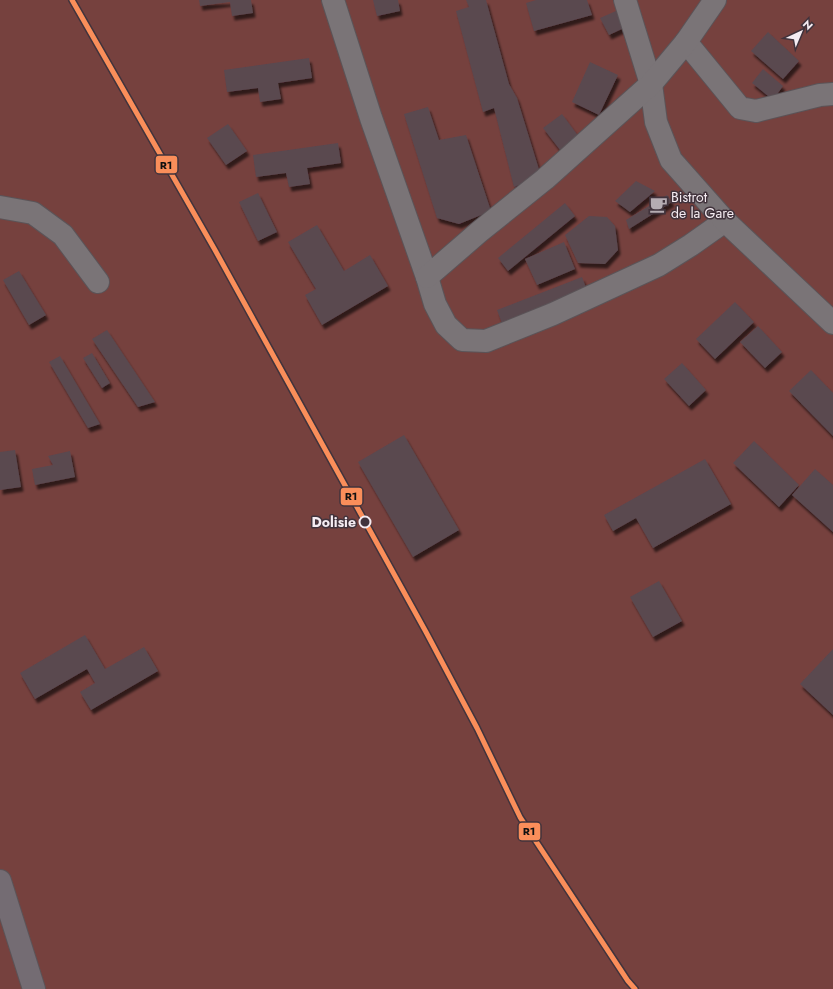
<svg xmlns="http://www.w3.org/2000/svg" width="833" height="989" font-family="Jost,sans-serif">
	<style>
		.green { fill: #76413e }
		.building { fill: #5a4850; filter: url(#shadow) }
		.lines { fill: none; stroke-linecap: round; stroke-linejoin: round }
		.minor-casing { stroke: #5b5458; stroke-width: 24 }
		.major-casing { stroke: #5b5458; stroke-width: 24 }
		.minor { stroke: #7a7477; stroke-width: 22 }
		.major { stroke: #746c73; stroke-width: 22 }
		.rail { stroke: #7a7377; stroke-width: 3; stroke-dasharray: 6 3; stroke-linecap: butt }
		.rail-1-casing { stroke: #41333c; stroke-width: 8 }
		.rail-1 { stroke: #fa8e5a; stroke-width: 5 }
		.stop-dot { fill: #41333c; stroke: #f5ecf2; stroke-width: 2 }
		.labels { text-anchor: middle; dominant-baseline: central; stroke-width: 3; stroke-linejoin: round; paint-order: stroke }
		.poi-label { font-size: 14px; fill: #f5ecf2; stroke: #41333c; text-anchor: start }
		.stop-label { font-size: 14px; font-weight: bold; fill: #f5ecf2; stroke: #41333c; text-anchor: end }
		.line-badge { stroke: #41333c; stroke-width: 1.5 }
		.pale-badge-label { font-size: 11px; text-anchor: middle; font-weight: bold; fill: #111 }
	</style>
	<defs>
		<filter id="shadow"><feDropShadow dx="2.5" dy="4.5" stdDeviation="1" flood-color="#0009"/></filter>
	</defs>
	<rect width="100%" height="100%" fill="#3e363b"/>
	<rect class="green" x="0" y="0" width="833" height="989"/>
	<g class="building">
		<path d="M 199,0 L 251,0 L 253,13 L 232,16 L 230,2 L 200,6 Z"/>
		<path d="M 373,0 L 398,0 L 400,11 L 377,16 Z"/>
		<path d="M 466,0 L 486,0 L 509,84 L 517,98 L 541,176 L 514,187 L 494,108 L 483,112 L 456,11 L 469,7 Z"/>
		<path d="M 536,0 L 587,0 L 592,15 L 534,31 L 526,3 Z"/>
		<path d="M 616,11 L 624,28 L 609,35 L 600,18 Z"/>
		<path d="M 768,32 L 799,61 L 783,79 L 751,51 Z"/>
		<path d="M 309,58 L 312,78 L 278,83 L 281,99 L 260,102 L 258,88 L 227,92 L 224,70 Z"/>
		<path d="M 590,62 L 618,75 L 599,115 L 572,102 Z"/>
		<path d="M 763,69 L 783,86 L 773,100 L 752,83 Z"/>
		<path d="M 428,107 L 439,140 L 466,135 L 491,211 L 459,224 L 437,218 L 404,114 Z"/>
		<path d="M 562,114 L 582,141 L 564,155 L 543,128 Z"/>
		<path d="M 228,124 L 247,151 L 226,165 L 207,138 Z"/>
		<path d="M 338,143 L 341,163 L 307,168 L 310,184 L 289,187 L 286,173 L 256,177 L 253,155 Z"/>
		<path d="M 636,181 L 655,191 L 630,212 L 615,201 Z"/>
		<path d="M 258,193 L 277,232 L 258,241 L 239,202 Z"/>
		<path d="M 667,195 L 672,202 L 629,229 L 626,220 Z"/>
		<path d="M 565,203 L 575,216 L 508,271 L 498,258 Z"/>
		<path d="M 589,216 L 607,217 L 615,226 L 618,250 L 605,264 L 578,263 L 565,235 Z"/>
		<path d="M 317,225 L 344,271 L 370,255 L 388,286 L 322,325 L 305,295 L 316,289 L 288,242 Z"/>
		<path d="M 564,242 L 575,269 L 537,285 L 525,259 Z"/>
		<path d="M 19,271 L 46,315 L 29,325 L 3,280 Z"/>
		<path d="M 582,277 L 588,293 L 503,326 L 497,310 Z"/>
		<path d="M 735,302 L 754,322 L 715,359 L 696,339 Z"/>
		<path d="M 758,326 L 782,352 L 765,368 L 740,342 Z"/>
		<path d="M 107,330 L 155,402 L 138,407 L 92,339 Z"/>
		<path d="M 92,353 L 110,383 L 102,388 L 83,358 Z"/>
		<path d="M 60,356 L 100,424 L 88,428 L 49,362 Z"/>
		<path d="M 682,363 L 706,390 L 689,406 L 664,379 Z"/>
		<path d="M 811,370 L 833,393 L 833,436 L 789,391 Z"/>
		<path d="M 404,435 L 459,530 L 413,557 L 358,462 Z"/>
		<path d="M 754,441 L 799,485 L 779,507 L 733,463 Z"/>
		<path d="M 15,450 L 21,487 L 0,490 L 0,452 Z"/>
		<path d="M 70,451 L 75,477 L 35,485 L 32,469 L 53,465 L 48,456 Z"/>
		<path d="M 705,459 L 731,504 L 653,548 L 636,518 L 613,531 L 604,515 Z"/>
		<path d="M 815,469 L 833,485 L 833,532 L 792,495 Z"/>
		<path d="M 659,581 L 682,621 L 653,637 L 630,597 Z"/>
		<path d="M 85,635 L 105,669 L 144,647 L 158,671 L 91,710 L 80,692 L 95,683 L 87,669 L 35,699 L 20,673 Z"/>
		<path d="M 833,649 L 833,715 L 800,684 Z"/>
	</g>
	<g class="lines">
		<defs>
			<g id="minor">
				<path d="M 333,0 L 371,118 L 427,277 L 435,304 L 446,325 L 462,340 L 486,341 L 553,314 L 659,265 L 691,245 L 725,221"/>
				<path d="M 625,0 L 651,84 L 656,122 L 671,160 L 725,221 L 833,323"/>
				<path d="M 686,42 L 740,108 L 756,111 L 820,95 L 833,94"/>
				<path d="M 0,207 L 33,213 L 63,235 L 98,282"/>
				<path d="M 427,277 L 479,232 L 545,179 L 651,84 L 686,42 L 715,0"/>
			</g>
			<path id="major" d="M 0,881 L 34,989"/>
		</defs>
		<use href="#minor" class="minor-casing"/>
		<use href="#major" class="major-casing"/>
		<use href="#minor" class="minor"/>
		<use href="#major" class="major"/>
		<path class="rail" d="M 72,0 C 210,241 347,483 477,728"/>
		<defs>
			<path id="rail-1" d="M 72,0 L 215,250 L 426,632 L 477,728 L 520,817 L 628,981 L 635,989"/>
		</defs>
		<use href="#rail-1" class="rail-1-casing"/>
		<use href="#rail-1" class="rail-1"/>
	</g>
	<defs>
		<symbol id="cafe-bare" viewBox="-9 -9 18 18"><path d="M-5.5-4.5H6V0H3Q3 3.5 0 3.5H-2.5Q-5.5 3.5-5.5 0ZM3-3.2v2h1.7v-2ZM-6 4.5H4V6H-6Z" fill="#b5acb2" stroke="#41333c" stroke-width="2.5" paint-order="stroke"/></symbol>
	</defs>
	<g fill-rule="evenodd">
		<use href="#cafe-bare" x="646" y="192" width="25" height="25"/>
	</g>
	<circle class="stop-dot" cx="365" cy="522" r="5.5"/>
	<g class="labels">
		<g class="poi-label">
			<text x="671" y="197">Bistrot<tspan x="671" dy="16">de la Gare</tspan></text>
		</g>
		<g class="stop-label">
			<text x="356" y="522">Dolisie</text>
		</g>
	</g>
	<g class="line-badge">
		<rect x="155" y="155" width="23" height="19" rx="4" fill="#fa8e5a"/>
		<rect x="340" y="487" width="23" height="19" rx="4" fill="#fa8e5a"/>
		<rect x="518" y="822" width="23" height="19" rx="4" fill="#fa8e5a"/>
	</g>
	<g class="pale-badge-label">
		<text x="166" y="169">R1</text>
		<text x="351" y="500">R1</text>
		<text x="529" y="835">R1</text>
	</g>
	<g transform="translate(801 32) rotate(44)" stroke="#41333c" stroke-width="3" paint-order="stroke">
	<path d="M0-3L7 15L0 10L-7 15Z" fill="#f5ecf2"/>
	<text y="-6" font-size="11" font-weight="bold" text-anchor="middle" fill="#f5ecf2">N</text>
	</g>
</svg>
